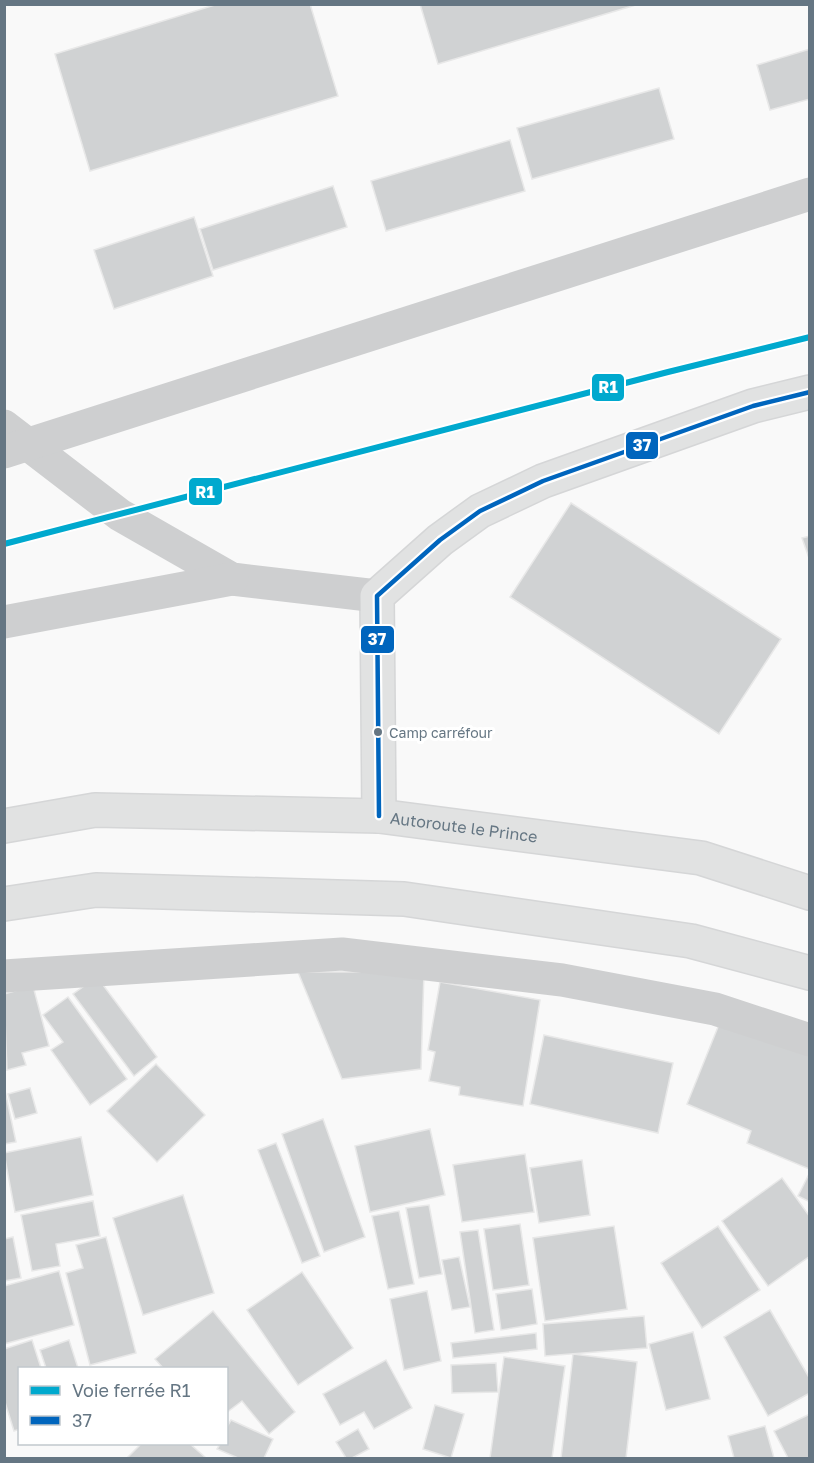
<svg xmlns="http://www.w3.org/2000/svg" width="814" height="1463" font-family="'Golos Text',sans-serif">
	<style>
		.building { fill: #d0d2d3; stroke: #e8e8e8; stroke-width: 1.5 }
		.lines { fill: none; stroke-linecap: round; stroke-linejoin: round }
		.secondary-casing { stroke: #d5d6d7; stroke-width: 36 }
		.primary-casing { stroke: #d5d6d7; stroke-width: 36 }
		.street { stroke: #cecfd0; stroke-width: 33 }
		.secondary { stroke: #e1e2e2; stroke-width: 33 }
		.primary { stroke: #e1e2e2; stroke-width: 33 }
		.bus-1-casing { stroke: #fff; stroke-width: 9 }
		.bus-1 { stroke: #0065bd; stroke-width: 4.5 }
		.rail-1-casing { stroke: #fff; stroke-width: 10 }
		.rail-1 { stroke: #00a9ce; stroke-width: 6 }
		.bus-dot { fill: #657683; stroke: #fff; stroke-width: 2 }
		.labels { text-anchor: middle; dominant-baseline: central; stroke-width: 6; stroke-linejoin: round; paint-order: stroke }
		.bus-label { font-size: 14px; fill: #657683; stroke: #fff; text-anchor: start }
		.street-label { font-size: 16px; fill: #657683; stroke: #fff }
		.line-badge { stroke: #fff; stroke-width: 2 }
		.badge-label { font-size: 16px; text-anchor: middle; font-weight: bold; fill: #fff }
	</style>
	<rect width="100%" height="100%" fill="#f9f9f9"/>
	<g class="building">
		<path d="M 218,4 L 310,4 L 338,96 L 90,171 L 55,54 Z"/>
		<path d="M 420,4 L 639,4 L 438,64 Z"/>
		<path d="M 810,49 L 810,99 L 770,110 L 757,65 Z"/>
		<path d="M 659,88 L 674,139 L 532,179 L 517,128 Z"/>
		<path d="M 510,140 L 525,191 L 386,231 L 371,181 Z"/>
		<path d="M 333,186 L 347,227 L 213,270 L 200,229 Z"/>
		<path d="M 194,217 L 213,276 L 114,309 L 94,250 Z"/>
		<path d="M 571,503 L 781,639 L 719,734 L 510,597 Z"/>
		<path d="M 810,536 L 810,561 L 802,538 Z"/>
		<path d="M 298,972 L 424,972 L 421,1069 L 342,1079 Z"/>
		<path d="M 97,977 L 157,1057 L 134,1076 L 73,994 Z"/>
		<path d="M 440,982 L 540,1000 L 523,1106 L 459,1095 L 460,1087 L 429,1081 L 435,1052 L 428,1050 Z"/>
		<path d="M 33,986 L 49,1046 L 22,1053 L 26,1065 L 7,1070 L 4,994 Z"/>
		<path d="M 68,997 L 127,1079 L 90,1105 L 51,1050 L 63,1042 L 43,1015 Z"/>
		<path d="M 722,1017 L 810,1053 L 809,1169 L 747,1143 L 751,1131 L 687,1104 Z"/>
		<path d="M 544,1035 L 673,1063 L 658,1133 L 530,1104 Z"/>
		<path d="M 156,1064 L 205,1115 L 157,1162 L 107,1111 Z"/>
		<path d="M 4,1086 L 16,1142 L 4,1144 Z"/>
		<path d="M 30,1088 L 37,1113 L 15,1119 L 8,1094 Z"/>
		<path d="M 323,1119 L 365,1237 L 324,1252 L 282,1134 Z"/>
		<path d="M 430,1129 L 445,1195 L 370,1212 L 355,1146 Z"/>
		<path d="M 81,1137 L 93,1195 L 15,1212 L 4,1153 Z"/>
		<path d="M 276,1143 L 320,1256 L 302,1263 L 258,1150 Z"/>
		<path d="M 525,1154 L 534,1212 L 462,1222 L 453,1165 Z"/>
		<path d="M 582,1160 L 590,1215 L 539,1223 L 530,1168 Z"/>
		<path d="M 810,1172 L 810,1202 L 798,1196 Z"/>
		<path d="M 782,1178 L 810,1217 L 810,1256 L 768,1286 L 722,1221 Z"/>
		<path d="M 183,1195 L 214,1293 L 143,1315 L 113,1218 Z"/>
		<path d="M 93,1201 L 100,1236 L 56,1244 L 60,1266 L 32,1271 L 21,1215 Z"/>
		<path d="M 429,1205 L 442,1274 L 419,1278 L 406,1208 Z"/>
		<path d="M 399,1211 L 414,1284 L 388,1289 L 372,1216 Z"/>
		<path d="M 520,1224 L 529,1285 L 493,1290 L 484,1229 Z"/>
		<path d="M 614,1226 L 627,1309 L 545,1321 L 533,1238 Z"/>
		<path d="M 718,1226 L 760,1290 L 702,1328 L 661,1263 Z"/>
		<path d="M 478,1230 L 494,1330 L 475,1333 L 460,1232 Z"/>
		<path d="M 13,1237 L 21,1278 L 4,1281 L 4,1239 Z"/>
		<path d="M 106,1237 L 136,1353 L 90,1365 L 66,1273 L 83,1268 L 76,1245 Z"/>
		<path d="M 459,1257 L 470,1307 L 452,1310 L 442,1260 Z"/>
		<path d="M 59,1271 L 74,1325 L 4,1344 L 4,1286 Z"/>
		<path d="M 302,1272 L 353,1348 L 298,1385 L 247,1310 Z"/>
		<path d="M 532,1289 L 537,1324 L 501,1330 L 496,1294 Z"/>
		<path d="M 427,1291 L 441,1361 L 404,1370 L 390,1299 Z"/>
		<path d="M 770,1310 L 810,1379 L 810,1393 L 768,1416 L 724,1337 Z"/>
		<path d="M 213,1311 L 295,1412 L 269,1434 L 242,1401 L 226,1413 L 226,1368 L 163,1368 L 155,1359 Z"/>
		<path d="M 644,1316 L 647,1348 L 545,1356 L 543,1324 Z"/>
		<path d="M 693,1332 L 710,1399 L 666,1410 L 649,1344 Z"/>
		<path d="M 536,1333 L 537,1349 L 453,1358 L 451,1343 Z"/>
		<path d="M 32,1340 L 41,1368 L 20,1368 L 20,1429 L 14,1431 L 4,1399 L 4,1349 Z"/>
		<path d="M 69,1340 L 78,1368 L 46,1368 L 40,1350 Z"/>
		<path d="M 573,1354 L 637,1362 L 626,1458 L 561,1458 Z"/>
		<path d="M 504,1357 L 565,1366 L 552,1458 L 490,1458 Z"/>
		<path d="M 386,1360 L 412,1408 L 374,1429 L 364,1412 L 340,1425 L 323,1394 Z"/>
		<path d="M 496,1363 L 498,1392 L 452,1393 L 451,1365 Z"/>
		<path d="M 435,1405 L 464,1414 L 451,1458 L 423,1449 Z"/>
		<path d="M 810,1414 L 810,1458 L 788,1458 L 774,1431 Z"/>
		<path d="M 231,1420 L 273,1439 L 264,1458 L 238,1458 L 217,1449 L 220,1444 L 226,1444 L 226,1429 Z"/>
		<path d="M 765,1426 L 774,1458 L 734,1458 L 728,1436 Z"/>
		<path d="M 358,1429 L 369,1449 L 352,1458 L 346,1458 L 336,1442 Z"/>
		<path d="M 141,1444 L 190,1444 L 206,1458 L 127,1458 Z"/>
	</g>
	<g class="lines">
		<defs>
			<path id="secondary" d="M 379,816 L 377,596 L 440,540 L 480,511 L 543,481 L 753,406 L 810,392"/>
			<g id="primary">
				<path id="s1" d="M 4,826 L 95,810 L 379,816 L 701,858 L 810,893"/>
				<path d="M 4,904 L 96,890 L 404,899 L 691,941 L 810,973"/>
			</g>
		</defs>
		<use href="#secondary" class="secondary-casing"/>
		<use href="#primary" class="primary-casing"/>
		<g class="street">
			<path d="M 4,426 L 120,515 L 232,579 L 377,596"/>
			<path d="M 4,452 L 810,194"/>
			<path d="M 4,622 L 232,579"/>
			<path d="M 4,976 L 342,954 L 562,980 L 715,1009 L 810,1040"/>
		</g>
		<use href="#secondary" class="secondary"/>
		<use href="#primary" class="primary"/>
		<defs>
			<path id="bus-1" d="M 379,816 L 377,596 L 440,540 L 480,511 L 543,481 L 753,406 L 810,392"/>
		</defs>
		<use href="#bus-1" class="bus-1-casing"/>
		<use href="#bus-1" class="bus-1"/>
		<defs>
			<path id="rail-1" d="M 4,544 L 668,372 L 810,337"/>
		</defs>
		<use href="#rail-1" class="rail-1-casing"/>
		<use href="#rail-1" class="rail-1"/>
	</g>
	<circle class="bus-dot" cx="378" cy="732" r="5"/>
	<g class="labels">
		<g class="bus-label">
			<text x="389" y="732">Camp carréfour</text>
		</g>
		<g class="street-label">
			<text stroke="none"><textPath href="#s1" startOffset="462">Autoroute le Prince</textPath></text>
		</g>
	</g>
	<g class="line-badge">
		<rect x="591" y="373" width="34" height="29" rx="6" fill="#00a9ce"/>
		<rect x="625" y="431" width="34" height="29" rx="6" fill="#0065bd"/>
		<rect x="188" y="477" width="35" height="29" rx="6" fill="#00a9ce"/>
		<rect x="360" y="625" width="35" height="29" rx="6" fill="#0065bd"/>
	</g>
	<g class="badge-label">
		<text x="608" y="393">R1</text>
		<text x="642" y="451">37</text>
		<text x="205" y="498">R1</text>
		<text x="377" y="645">37</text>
	</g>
	<rect width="814" height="1463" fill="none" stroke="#657683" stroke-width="12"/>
	<rect x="18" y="1367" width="210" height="78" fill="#ffffff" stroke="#c1c8cd" stroke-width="1.5"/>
	<rect x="30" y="1386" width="30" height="9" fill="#00a9ce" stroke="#c1c8cd" stroke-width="1.5"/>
	<text x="72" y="1397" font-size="18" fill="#657683">Voie ferrée R1</text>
	<rect x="30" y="1416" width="30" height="9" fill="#0065bd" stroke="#c1c8cd" stroke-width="1.5"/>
	<text x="72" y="1427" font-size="18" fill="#657683">37</text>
</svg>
